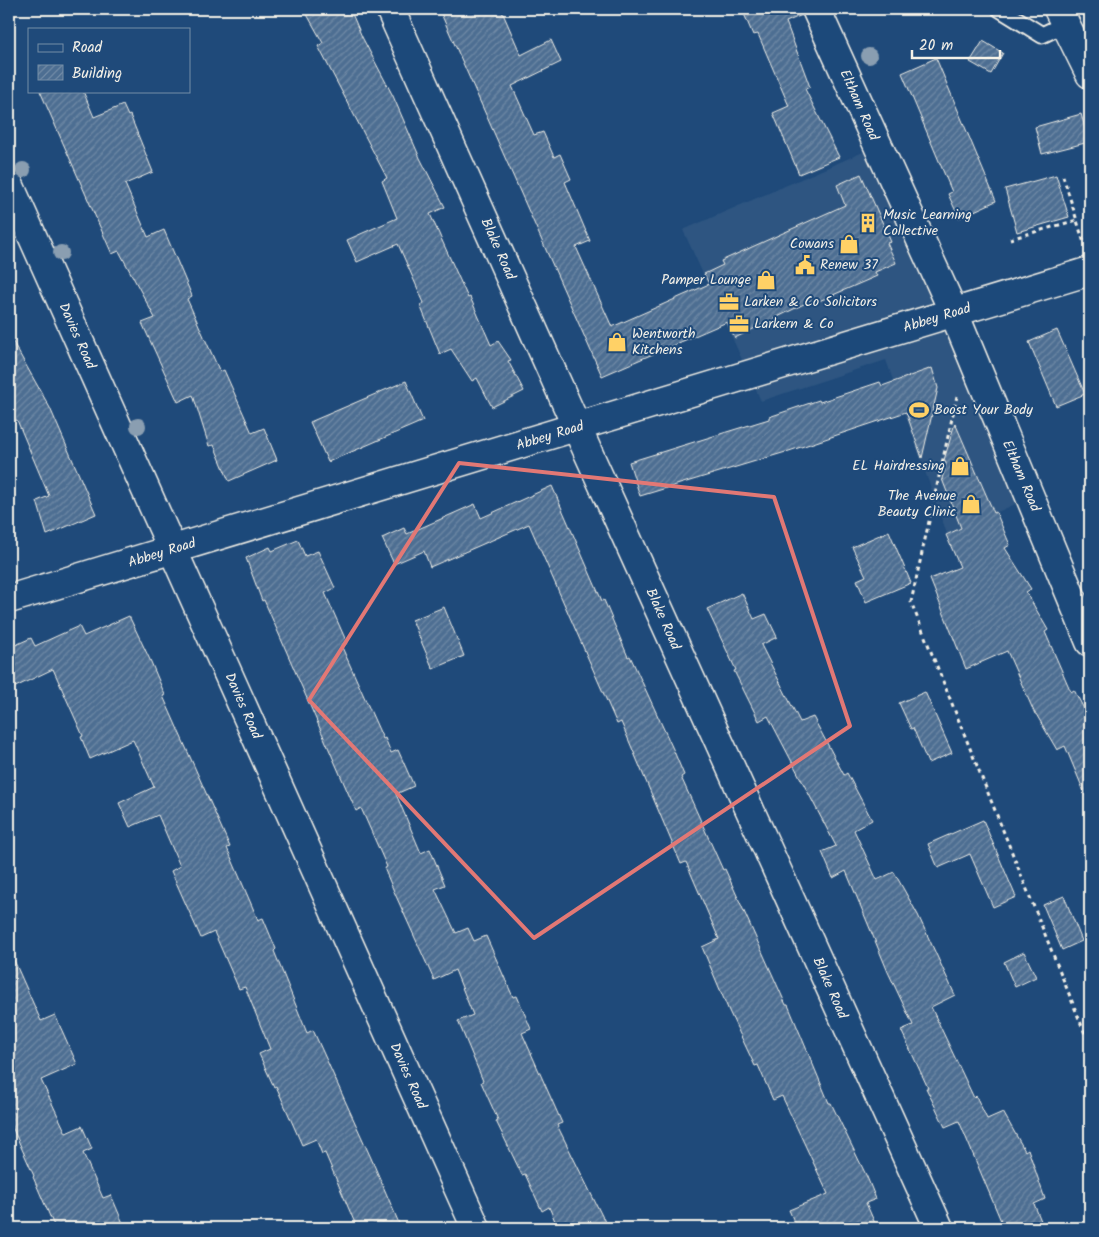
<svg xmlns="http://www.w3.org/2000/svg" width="1099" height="1237" font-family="Kalam,sans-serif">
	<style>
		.built { fill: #2d5581 }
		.building { fill: url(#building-hatch); stroke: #f4f1e8 }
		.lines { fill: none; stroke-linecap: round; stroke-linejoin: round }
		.lane-casing { stroke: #f4f1e8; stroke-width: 19 }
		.street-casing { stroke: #f4f1e8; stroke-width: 31 }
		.secondary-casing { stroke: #f4f1e8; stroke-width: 31 }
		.path { stroke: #f4f1e8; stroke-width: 3; stroke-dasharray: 4 4; stroke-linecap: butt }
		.lane { stroke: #1f4a7a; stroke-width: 15 }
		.street { stroke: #1f4a7a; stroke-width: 28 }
		.secondary { stroke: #1f4a7a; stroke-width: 28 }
		.tree { fill: #8a9eb1 }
		.marked { fill: none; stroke: #e27875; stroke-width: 4; stroke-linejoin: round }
		.labels { text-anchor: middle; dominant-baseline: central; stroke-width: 4; stroke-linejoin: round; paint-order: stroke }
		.street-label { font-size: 14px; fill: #f4f1e8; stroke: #1f4a7a }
		.poi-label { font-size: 14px; fill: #f4f1e8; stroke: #1f4a7a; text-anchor: start }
	</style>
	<defs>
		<pattern id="building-hatch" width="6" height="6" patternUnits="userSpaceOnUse" patternTransform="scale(1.25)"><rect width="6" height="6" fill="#4d6e92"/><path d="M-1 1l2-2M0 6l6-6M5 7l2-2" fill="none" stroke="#708aa6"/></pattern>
	</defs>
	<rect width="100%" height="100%" fill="#1f4a7a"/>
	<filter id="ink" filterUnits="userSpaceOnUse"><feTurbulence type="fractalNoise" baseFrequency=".02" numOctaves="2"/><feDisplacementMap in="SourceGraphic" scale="10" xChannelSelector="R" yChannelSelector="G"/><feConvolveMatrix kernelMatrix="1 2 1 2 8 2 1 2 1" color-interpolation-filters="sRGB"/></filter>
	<g filter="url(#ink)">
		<path class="built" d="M 870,149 L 1018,503 L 947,534 L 886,360 L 761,401 L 683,230 Z"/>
		<g class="building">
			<path d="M 304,9 L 350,9 L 362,37 L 393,96 L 420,158 L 445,207 L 430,214 L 468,298 L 470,297 L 491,345 L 498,341 L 511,360 L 508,361 L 524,391 L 492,407 L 477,378 L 472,381 L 451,349 L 440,354 L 420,305 L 424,303 L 398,244 L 357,262 L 347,240 L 397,218 L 382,181 L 387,178 L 318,46 L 323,43 Z"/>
			<path d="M 439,9 L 501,9 L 521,55 L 551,40 L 561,62 L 512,86 L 534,135 L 543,132 L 554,157 L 560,154 L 571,179 L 565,182 L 590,241 L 576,247 L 612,327 L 709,284 L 704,274 L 723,265 L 721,261 L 845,205 L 837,185 L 861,174 L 891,242 L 887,243 L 896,263 L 875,272 L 877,276 L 812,304 L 810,301 L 735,338 L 727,322 L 602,376 Z"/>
			<path d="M 742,9 L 801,9 L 802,15 L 786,22 L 810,87 L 805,89 L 839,157 L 799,174 L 773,113 L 789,106 L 758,34 L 753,35 Z"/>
			<path d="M 983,41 L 1003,53 L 991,74 L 970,62 Z"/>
			<path d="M 936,58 L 996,201 L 959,218 L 948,194 L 952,192 L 902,73 Z"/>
			<path d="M 40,91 L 83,91 L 94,117 L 123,105 L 128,116 L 130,115 L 153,172 L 125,184 L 148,237 L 164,230 L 192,296 L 187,299 L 220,372 L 224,370 L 252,433 L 264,428 L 277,460 L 229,481 L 214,445 L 209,446 L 193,395 L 178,402 L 142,323 L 155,318 L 119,251 L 112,254 Z"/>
			<path d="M 1081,114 L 1089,142 L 1042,154 L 1035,127 Z"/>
			<path d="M 1056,175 L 1069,217 L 1017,232 L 1005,189 Z"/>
			<path d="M 1057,330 L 1085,394 L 1056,406 L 1029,342 Z"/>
			<path d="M 9,335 L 50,408 L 96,514 L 47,535 L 37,501 L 49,496 L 17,420 L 9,423 Z"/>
			<path d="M 932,368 L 938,388 L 922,458 L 906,412 L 789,451 L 640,496 L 629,462 L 769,419 L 769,417 L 819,400 L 820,402 L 880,382 L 882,386 Z"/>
			<path d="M 406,381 L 423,421 L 328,462 L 310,422 Z"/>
			<path d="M 955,423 L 994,513 L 996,512 L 1010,545 L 1005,548 L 1031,589 L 1026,592 L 1048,630 L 1045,632 L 1071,692 L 1074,690 L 1090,720 L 1090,806 L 1065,746 L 1057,750 L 1036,714 L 1035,714 L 1007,651 L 966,669 L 930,579 L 960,567 L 946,535 L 961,528 L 942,479 L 946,463 L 944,460 Z"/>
			<path d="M 552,486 L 602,601 L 604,600 L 628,657 L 630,656 L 673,749 L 684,775 L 681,777 L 723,870 L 725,869 L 786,1005 L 788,1005 L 829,1103 L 831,1103 L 867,1177 L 876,1199 L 866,1203 L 877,1228 L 797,1228 L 789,1210 L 828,1194 L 782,1096 L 773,1100 L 758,1065 L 755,1066 L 729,1011 L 702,947 L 719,939 L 686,862 L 681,864 L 621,722 L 617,724 L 529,524 L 430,567 L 424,551 L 394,564 L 382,538 L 404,528 L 407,534 L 475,504 L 481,518 Z"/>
			<path d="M 889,531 L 911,583 L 866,602 L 857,580 L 866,576 L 852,547 Z"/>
			<path d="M 298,540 L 305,556 L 318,551 L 335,588 L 325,593 L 347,643 L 341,645 L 383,739 L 385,738 L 391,753 L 398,750 L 414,786 L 396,794 L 421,853 L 430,849 L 445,885 L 435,889 L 456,933 L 468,928 L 474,941 L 486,936 L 513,997 L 517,996 L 531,1029 L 522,1033 L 562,1123 L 557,1125 L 608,1228 L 558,1228 L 549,1207 L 542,1211 L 525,1174 L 522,1175 L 496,1121 L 498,1120 L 481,1082 L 483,1081 L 458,1021 L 473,1015 L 455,970 L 434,980 L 396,896 L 384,868 L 387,867 L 361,808 L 356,811 L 264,600 L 262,601 L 246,558 L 270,547 L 272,551 Z"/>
			<path d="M 742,593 L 754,619 L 766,614 L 777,637 L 761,645 L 800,722 L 813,717 L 844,775 L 847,773 L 872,820 L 854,830 L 877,880 L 894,872 L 918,915 L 955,995 L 931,1007 L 974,1098 L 976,1096 L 987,1119 L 1003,1112 L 1025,1151 L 1028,1149 L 1045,1199 L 1034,1204 L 1044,1228 L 1004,1228 L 959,1121 L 945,1127 L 926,1088 L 928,1088 L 901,1030 L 913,1025 L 888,972 L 846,871 L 833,878 L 822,852 L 836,846 L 768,716 L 759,721 L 734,671 L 736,670 L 707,609 Z"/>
			<path d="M 444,607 L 464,656 L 433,669 L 412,620 Z"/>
			<path d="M 129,616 L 151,662 L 165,695 L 163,696 L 230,847 L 227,848 L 258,920 L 263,918 L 276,949 L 274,951 L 307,1033 L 313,1030 L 371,1158 L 401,1228 L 357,1228 L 325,1153 L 322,1154 L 316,1139 L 302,1145 L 276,1086 L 274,1087 L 259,1054 L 270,1049 L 245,987 L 239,989 L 214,932 L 201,938 L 171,871 L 180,866 L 158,815 L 130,827 L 119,803 L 154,787 L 133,740 L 90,759 L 81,737 L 83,736 L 53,669 L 9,690 L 9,648 L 31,638 L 35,646 L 79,626 L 84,636 Z"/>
			<path d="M 925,692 L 952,753 L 928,763 L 913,728 L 911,729 L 899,703 Z"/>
			<path d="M 983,820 L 1016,897 L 993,907 L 970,854 L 938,868 L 928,844 Z"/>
			<path d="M 1064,896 L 1082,941 L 1062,950 L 1043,905 Z"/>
			<path d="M 9,949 L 41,1021 L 55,1015 L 77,1064 L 41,1080 L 66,1133 L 82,1126 L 92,1149 L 83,1153 L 103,1198 L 111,1195 L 125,1228 L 55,1228 L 33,1177 L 34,1176 L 9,1120 Z"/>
			<path d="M 1024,952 L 1036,977 L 1015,987 L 1004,962 Z"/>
		</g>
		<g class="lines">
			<defs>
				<path id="lane" d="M 1000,9 L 1042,35 L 1065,24"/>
				<g id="street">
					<path d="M 390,9 L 587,450 L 939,1228"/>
					<path d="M 816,9 L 954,313 L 1090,642"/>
					<path d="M 1058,9 L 1090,74"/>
					<path d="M 9,599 L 1090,271"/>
				</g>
				<path id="secondary" d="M 9,184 L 476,1228"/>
			</defs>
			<use href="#lane" class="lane-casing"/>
			<use href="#street" class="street-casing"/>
			<use href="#secondary" class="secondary-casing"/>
			<g class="path">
				<path d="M 1063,176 L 1084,243"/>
				<path d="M 1010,239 L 1077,220"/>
				<path d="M 957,396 L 911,602 L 1090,1046"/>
			</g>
			<use href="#lane" class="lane"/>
			<use href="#street" class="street"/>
			<use href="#secondary" class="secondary"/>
		</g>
		<g class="tree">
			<circle cx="869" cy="56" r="8"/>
			<circle cx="23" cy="170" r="8"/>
			<circle cx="61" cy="253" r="8"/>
			<circle cx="138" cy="426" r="8"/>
		</g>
	</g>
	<path class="marked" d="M 459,463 L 774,497 L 850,726 L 534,938 L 309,700 Z"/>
	<defs>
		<symbol id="building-bare" viewBox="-9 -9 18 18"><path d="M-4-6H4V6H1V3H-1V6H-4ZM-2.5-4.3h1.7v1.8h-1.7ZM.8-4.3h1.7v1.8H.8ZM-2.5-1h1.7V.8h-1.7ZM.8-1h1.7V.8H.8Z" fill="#ffd166" stroke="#1f4a7a" stroke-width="2.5" paint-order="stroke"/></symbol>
		<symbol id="shop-bare" viewBox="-9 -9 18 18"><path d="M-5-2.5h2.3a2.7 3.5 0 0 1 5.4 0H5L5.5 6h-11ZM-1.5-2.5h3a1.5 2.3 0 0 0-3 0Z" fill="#ffd166" stroke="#1f4a7a" stroke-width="2.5" paint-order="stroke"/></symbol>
		<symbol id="civic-bare" viewBox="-9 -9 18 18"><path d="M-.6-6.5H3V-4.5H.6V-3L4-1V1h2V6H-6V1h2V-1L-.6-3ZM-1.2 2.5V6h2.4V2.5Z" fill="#ffd166" stroke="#1f4a7a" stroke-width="2.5" paint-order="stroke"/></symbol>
		<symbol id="office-bare" viewBox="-9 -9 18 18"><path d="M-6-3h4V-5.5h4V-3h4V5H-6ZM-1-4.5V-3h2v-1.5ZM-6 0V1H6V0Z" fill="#ffd166" stroke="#1f4a7a" stroke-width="2.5" paint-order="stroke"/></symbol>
		<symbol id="stadium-bare" viewBox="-9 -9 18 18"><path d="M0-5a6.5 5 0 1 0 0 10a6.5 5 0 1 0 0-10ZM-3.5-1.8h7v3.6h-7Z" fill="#ffd166" stroke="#1f4a7a" stroke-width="2.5" paint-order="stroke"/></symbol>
	</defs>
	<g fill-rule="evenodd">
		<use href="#building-bare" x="854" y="209" width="28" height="28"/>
		<use href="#shop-bare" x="835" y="230" width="28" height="28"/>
		<use href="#civic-bare" x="791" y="251" width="28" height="28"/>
		<use href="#shop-bare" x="752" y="266" width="28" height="28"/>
		<use href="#office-bare" x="715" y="288" width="28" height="28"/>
		<use href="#office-bare" x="725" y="310" width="28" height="28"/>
		<use href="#shop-bare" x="603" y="328" width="28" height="28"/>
		<use href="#stadium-bare" x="905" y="396" width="28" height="28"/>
		<use href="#shop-bare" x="946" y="452" width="28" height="28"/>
		<use href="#shop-bare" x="957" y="490" width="28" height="28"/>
	</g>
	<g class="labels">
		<g class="street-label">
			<text transform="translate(859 105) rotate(66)">Eltham Road</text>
			<text transform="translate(498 249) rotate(66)">Blake Road</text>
			<text transform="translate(937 318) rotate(-17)">Abbey Road</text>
			<text transform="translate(77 336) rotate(66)">Davies Road</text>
			<text transform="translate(550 436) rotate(-17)">Abbey Road</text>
			<text transform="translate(1021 476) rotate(67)">Eltham Road</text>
			<text transform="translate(162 553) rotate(-17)">Abbey Road</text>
			<text transform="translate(663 619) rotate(66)">Blake Road</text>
			<text transform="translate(243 706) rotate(66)">Davies Road</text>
			<text transform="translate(830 988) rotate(66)">Blake Road</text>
			<text transform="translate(408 1076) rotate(66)">Davies Road</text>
		</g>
		<g class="poi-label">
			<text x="883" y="215">Music Learning<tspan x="883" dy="16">Collective</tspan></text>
			<text x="834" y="244" text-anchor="end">Cowans</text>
			<text x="820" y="265">Renew 37</text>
			<text x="751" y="280" text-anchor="end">Pamper Lounge</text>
			<text x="744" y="302">Larken &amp; Co Solicitors</text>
			<text x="754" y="324">Larkern &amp; Co</text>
			<text x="632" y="334">Wentworth<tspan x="632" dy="16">Kitchens</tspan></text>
			<text x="934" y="410">Boost Your Body</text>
			<text x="945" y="466" text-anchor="end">EL Hairdressing</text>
			<text x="956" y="496" text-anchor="end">The Avenue<tspan x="956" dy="16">Beauty Clinic</tspan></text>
		</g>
	</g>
	<rect width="1099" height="1237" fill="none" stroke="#1f4a7a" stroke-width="30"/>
	<rect x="15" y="15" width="1069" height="1207" fill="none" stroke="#f4f1e8" stroke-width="2" filter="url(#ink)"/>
	<rect x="28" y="28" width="162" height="65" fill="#1f4a7a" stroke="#748da6"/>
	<rect x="38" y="44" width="25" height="8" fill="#1f4a7a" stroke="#748da6"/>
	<text x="72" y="52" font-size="15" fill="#f4f1e8">Road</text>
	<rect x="38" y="65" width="25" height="15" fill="url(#building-hatch)" stroke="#748da6"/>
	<text x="72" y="78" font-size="15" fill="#f4f1e8">Building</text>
	<path d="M912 50v8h88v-8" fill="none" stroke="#f4f1e8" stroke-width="2.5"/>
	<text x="919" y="50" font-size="15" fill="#f4f1e8" stroke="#1f4a7a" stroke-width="4" paint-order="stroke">20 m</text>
</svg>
